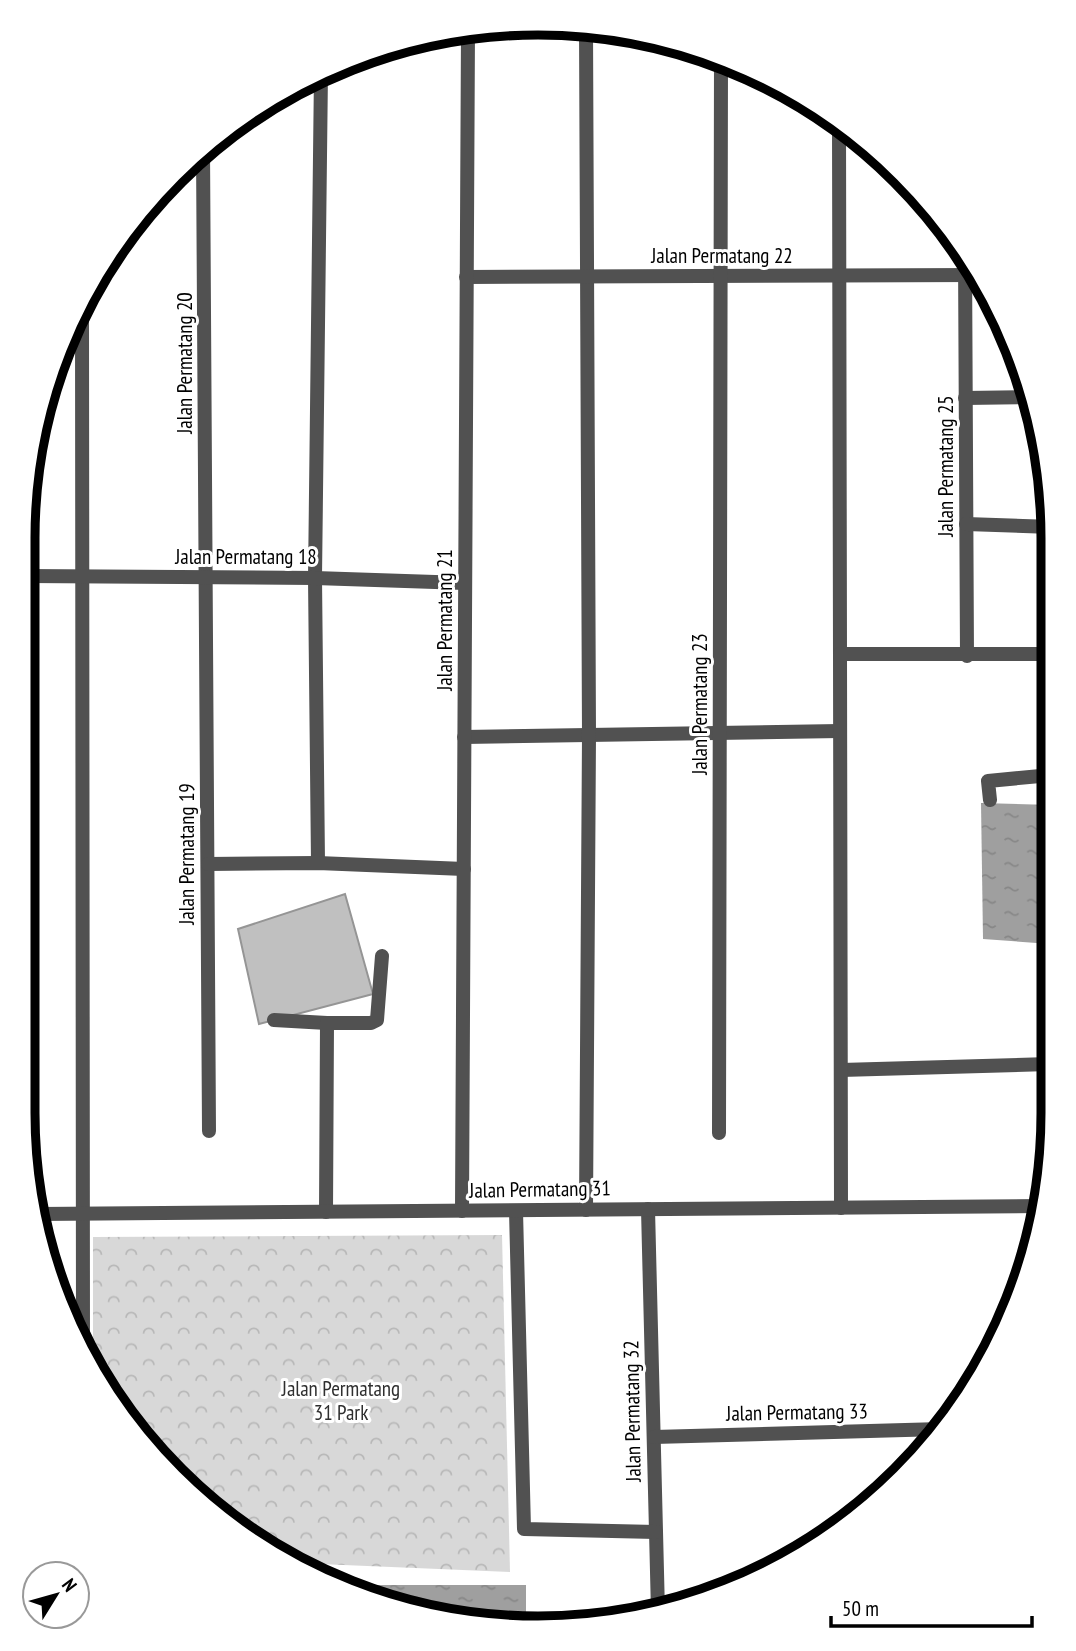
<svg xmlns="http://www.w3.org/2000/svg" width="1076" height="1651" font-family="'PT Sans Narrow',sans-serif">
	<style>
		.park { fill: url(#park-crowns) }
		.water { fill: url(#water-ripples) }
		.building { fill: #c0c0c0; stroke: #959595; stroke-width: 2 }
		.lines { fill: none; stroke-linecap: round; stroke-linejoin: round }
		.service { stroke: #515151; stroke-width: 14 }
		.minor { stroke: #515151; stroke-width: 14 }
		.labels { text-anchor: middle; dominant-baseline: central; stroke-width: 6; stroke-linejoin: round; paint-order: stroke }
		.street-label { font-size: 21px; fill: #000; stroke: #fff }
		.park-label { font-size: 21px; fill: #2f2f2f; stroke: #fff }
		.rim { fill: none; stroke: #000; stroke-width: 9 }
	</style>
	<defs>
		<pattern id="park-crowns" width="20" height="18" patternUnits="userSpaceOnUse" patternTransform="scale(1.75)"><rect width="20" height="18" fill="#d8d8d8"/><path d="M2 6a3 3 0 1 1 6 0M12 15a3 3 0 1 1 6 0" fill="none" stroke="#b8b8b8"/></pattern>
		<pattern id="water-ripples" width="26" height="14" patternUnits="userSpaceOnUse" patternTransform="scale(1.75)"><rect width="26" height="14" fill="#9f9f9f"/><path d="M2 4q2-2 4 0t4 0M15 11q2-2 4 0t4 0" fill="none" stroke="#878787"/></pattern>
	</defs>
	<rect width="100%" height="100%" fill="#fff"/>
	<path class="park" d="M 502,1235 L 510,1572 L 296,1563 L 224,1522 L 110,1400 L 93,1366 L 93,1237 Z"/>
	<g class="water">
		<path d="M 981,803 L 1051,805 L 1050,944 L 983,939 Z"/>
		<path d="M 334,1585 L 526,1585 L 526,1625 L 504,1627 Z"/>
	</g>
	<path class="building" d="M 345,894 L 373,994 L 259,1024 L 238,929 Z"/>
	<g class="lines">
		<g class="service">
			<path d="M 839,123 L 840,654"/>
			<path d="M 82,302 L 83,1346"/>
			<path d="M 965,398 L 1033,397"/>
			<path d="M 464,737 L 840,731"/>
			<path d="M 990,800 L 988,781 L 1051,775"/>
			<path d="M 318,863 L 315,578 L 321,72"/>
			<path d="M 274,1020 L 327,1023"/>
			<path d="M 841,1070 L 1049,1064"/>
			<path d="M 586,1210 L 589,735 L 586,27"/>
			<path d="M 326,1212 L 327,1023 L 371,1023 L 377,1020 L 382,956"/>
		</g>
		<g class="minor">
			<path d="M 203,149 L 209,1131"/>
			<path d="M 965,253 L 967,656"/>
			<path d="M 466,277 L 978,275"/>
			<path d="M 966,524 L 1052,527"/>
			<path d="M 26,576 L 315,578 L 465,583"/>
			<path d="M 208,864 L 318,863 L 464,869"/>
			<path d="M 719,1133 L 721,58"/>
			<path d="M 841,1208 L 840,654 L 1051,654"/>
			<path d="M 648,1209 L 658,1612"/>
			<path d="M 462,1211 L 468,30"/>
			<path d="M 516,1211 L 524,1529 L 656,1532"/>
			<path d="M 39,1214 L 1041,1206"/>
			<path d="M 654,1437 L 941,1429"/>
		</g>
	</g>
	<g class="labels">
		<g class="street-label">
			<text x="722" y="255">Jalan Permatang 22</text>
			<text transform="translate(184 363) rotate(-90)">Jalan Permatang 20</text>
			<text transform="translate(945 466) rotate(-90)">Jalan Permatang 25</text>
			<text x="246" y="556">Jalan Permatang 18</text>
			<text transform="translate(444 620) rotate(-90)">Jalan Permatang 21</text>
			<text transform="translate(699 704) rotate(-90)">Jalan Permatang 23</text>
			<text transform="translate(186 854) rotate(-90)">Jalan Permatang 19</text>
			<text transform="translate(540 1189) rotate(-1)">Jalan Permatang 31</text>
			<text transform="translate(632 1411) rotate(-91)">Jalan Permatang 32</text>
			<text transform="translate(797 1412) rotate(-1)">Jalan Permatang 33</text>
		</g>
		<g class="park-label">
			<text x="341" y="1388">Jalan Permatang<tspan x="341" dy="24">31 Park</tspan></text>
		</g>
	</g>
	<path d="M0 0H1076V1651H0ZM538 35H538A503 503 0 0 1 1041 538V1113A503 503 0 0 1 538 1616H538A503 503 0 0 1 35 1113V538A503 503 0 0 1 538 35Z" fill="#fff" fill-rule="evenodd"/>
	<path class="rim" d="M538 35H538A503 503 0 0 1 1041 538V1113A503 503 0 0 1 538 1616H538A503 503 0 0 1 35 1113V538A503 503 0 0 1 538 35Z"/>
	<g transform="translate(56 1595) rotate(53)"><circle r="33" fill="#ffffff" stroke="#999999" stroke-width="2"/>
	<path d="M0-5L12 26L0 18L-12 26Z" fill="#000000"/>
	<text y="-10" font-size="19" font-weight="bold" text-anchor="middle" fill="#000000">N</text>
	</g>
	<path d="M831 1616v10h201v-10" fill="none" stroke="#000000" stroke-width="3.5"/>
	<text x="842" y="1616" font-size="21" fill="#000000" stroke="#ffffff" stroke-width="5" paint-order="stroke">50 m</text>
</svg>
